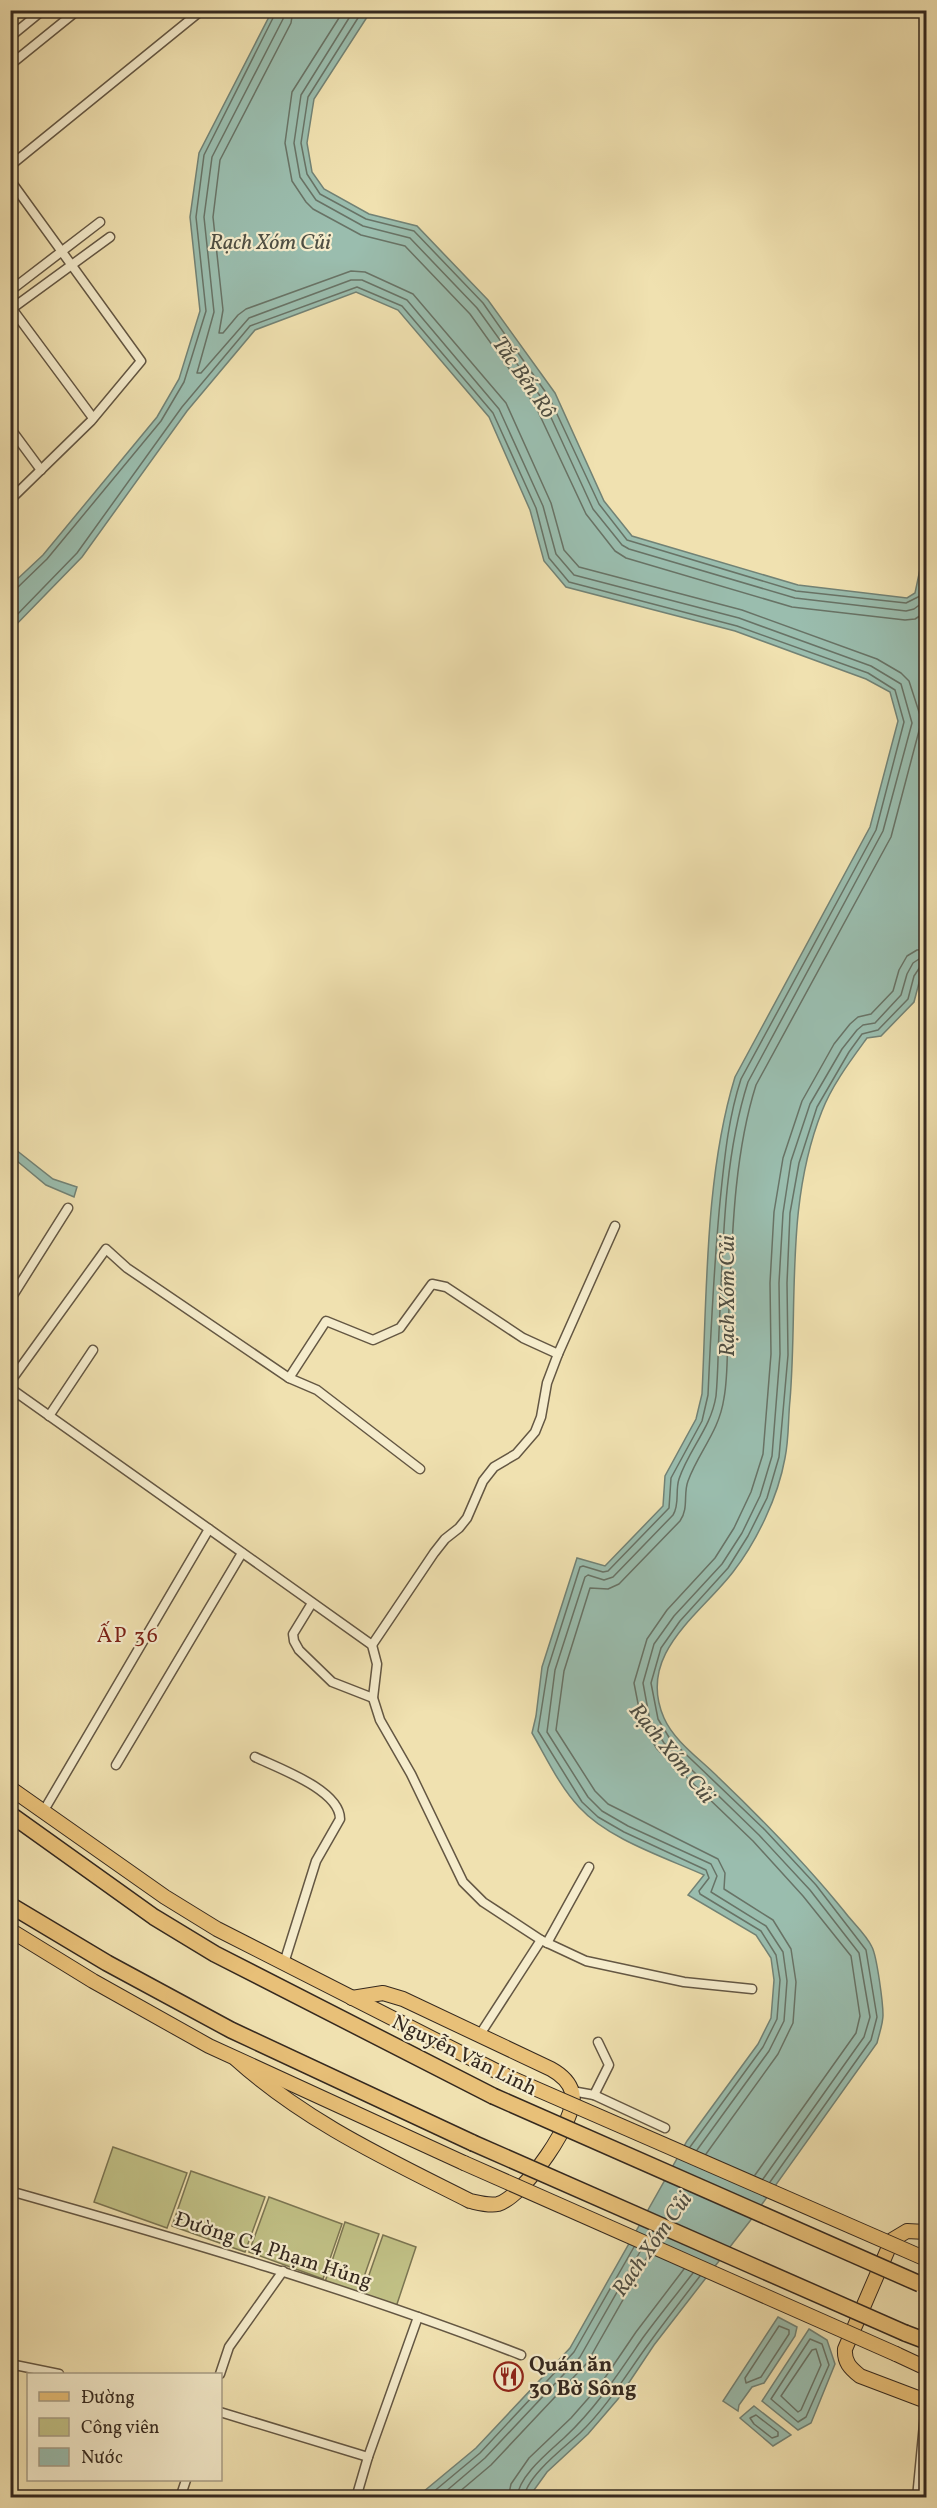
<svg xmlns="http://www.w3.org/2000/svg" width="937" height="2508" font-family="Vollkorn,serif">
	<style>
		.green { fill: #c1c186; stroke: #7b7552; stroke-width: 1.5 }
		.water { fill: #9abdae; stroke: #728275; stroke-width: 1.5 }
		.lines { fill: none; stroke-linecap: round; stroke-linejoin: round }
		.shore { stroke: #687366; stroke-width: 1.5 }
		.minor-casing { stroke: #645743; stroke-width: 11 }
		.primary-casing { stroke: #35291f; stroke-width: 16 }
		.trunk-casing { stroke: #35291f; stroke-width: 18 }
		.minor { stroke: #f5eccc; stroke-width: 8 }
		.primary { stroke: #e8c078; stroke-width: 14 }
		.trunk { stroke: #e8c078; stroke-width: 15 }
		.primary-bridge-casing { stroke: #35291f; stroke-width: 16; stroke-linecap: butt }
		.trunk-bridge-casing { stroke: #35291f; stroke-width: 18; stroke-linecap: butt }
		.primary-bridge { stroke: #e8c078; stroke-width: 14 }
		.trunk-bridge { stroke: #e8c078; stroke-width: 15 }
		.labels { text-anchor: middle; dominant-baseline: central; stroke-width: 4.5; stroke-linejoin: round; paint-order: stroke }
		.street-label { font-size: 21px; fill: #35291f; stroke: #f5eccc }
		.poi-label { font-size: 21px; font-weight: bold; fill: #35291f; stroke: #f5eccc; text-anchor: start }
		.water-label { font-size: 22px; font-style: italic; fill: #4e4e43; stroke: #f5eccc }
		.neighbourhood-label { font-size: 22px; letter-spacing: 1.5px; fill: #7a1f14; stroke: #f5eccc }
	</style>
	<rect width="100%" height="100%" fill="#f0e1b0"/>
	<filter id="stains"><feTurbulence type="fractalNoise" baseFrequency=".00333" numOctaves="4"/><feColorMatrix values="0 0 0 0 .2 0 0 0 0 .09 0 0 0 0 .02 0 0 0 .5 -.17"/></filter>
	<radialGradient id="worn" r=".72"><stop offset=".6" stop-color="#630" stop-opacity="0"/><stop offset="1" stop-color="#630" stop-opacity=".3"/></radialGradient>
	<g class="green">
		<path d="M 113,2147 L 187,2173 L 167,2228 L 94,2202 Z"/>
		<path d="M 191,2171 L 265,2197 L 245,2252 L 172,2226 Z"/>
		<path d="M 269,2197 L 342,2224 L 323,2279 L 249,2252 Z"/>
		<path d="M 345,2222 L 379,2234 L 358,2294 L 325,2282 Z"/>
		<path d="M 383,2235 L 416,2247 L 396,2307 L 362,2295 Z"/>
	</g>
	<g class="water">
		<path d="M 272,11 L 371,11 L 314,99 L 307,143 L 312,172 L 324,189 L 369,214 L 417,226 L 488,300 L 555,393 L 604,501 L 632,536 L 798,585 L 907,598 L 915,593 L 926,541 L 926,967 L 920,979 L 914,1002 L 881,1036 L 867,1038 C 851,1060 832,1085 822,1111 C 785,1204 798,1303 790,1400 C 788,1419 789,1439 785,1458 C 778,1497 757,1541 733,1572 C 700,1615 636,1654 664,1718 C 674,1741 700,1759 718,1777 C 762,1819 805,1863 844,1911 C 852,1922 866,1934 872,1947 C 877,1957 883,2003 883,2015 C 883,2024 879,2034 877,2043 L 750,2221 L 654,2345 L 618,2399 L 588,2434 L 547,2472 L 529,2497 L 417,2497 L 476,2448 L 570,2348 L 687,2141 L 758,2044 L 771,2018 L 774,1980 L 771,1958 L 756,1935 L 688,1895 L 704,1875 C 664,1857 608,1839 579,1807 C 560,1787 546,1757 532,1733 L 536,1716 L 542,1667 L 577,1558 L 605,1566 L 663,1506 L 665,1476 L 696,1419 L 702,1394 C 707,1292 705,1175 735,1077 L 870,827 L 898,721 L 890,692 L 866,679 L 735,631 L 566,587 L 544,561 L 530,510 L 489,417 L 398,310 L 356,292 L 255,330 L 187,411 L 82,557 L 11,630 L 11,585 L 43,555 L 157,417 L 179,379 L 200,311 L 190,217 L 199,153 Z"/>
		<path d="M 11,1146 L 53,1179 L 77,1187 L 74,1197 L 46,1185 L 11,1156 Z"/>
		<path d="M 778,2317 L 797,2327 L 795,2336 L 764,2383 L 752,2387 L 739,2405 L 738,2411 L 723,2401 Z"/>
		<path d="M 809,2329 L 827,2340 L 835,2364 L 811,2423 L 798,2430 L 762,2401 Z"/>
		<path d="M 754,2406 L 791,2435 L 773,2446 L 740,2418 Z"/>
	</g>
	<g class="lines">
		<g class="shore">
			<path d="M 284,10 L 283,19 L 212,157 L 204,217 L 214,312 L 197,373 L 201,373 L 249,318 L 351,280 L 362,280 L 407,300 L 499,409 L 543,506 L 556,554 L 574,575 L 739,618 L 871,666 L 901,684 L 912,723 L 883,831 L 748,1082 C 723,1160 723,1250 719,1332 C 718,1353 718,1375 716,1396 C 711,1428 689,1449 679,1479 C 675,1491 680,1504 673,1515 L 613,1577 L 604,1580 L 588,1575 L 585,1577 L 555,1670 L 547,1732 L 588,1797 L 602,1811 L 628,1826 L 711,1864 L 717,1876 L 711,1892 L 766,1926 L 783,1952 L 787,1981 L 784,2021 L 769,2051 L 697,2150"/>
			<path d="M 293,10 L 291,23 L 220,160 L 213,217 L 223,310 L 219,333 L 223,333 L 238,315 L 246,309 L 351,271 L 365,272 L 413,294 L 506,403 L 551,503 L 564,550 L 579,567 L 742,610 L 877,659 L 901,673 L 909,681 L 920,715 L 920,727 L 891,837 L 756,1085 C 732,1161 732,1250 728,1330 C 727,1352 728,1376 724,1398 C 719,1432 699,1451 688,1481 C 683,1494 689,1508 680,1521 L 619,1584 L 608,1589 L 590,1588 L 564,1671 L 556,1730 L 595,1791 L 608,1804 L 718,1859 L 725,1873 L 724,1889 L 773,1920 L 791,1949 L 796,1982 L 793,2023 L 778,2054 L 706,2154"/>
			<path d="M 344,10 L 292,92 L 285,143 L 292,181 L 306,202 L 313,209 L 361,235 L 405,246 L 470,314 L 535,405 L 586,514 L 615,551 L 626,558 L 792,607 L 905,620 L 915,619 L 926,612"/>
			<path d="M 354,10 L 301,95 L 294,143 L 300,177 L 316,200 L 363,226 L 410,238 L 477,308 L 543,400 L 593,509 L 622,545 L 629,549 L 795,598 L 906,611 L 914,609 L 926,600"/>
			<path d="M 363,10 L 308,97 L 301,143 L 307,174 L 320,194 L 366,219 L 414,231 L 483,303 L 549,397 L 599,504 L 627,540 L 796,591 L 906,603 L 920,596 L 926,573"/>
			<path d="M 10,589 L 17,588 L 47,559 L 161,421 L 184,382 L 206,311 L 196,217 L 204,155 L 277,10"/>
			<path d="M 10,622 L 77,553 L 182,407 L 250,326 L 357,287 L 402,306 L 493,413 L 536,508 L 549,558 L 569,582 L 737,626 L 868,673 L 895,690 L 904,722 L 876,830 L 741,1079 C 729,1116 725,1153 721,1192 C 714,1259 711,1327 708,1395 L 702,1421 L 671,1478 L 669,1508 L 608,1571 L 603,1572 L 583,1566 L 580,1567 L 548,1668 L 538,1731 L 582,1802 L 598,1817 L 624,1832 L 706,1870 L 709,1878 L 699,1891 L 700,1894 L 761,1931 L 776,1955 L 780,1980 L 777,2019 L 763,2047 L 690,2147"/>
			<path d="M 755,2175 L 856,2033 L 860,2016 L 851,1956 L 803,1896 L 753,1841 L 657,1749 L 642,1724 L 634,1683 L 647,1639 L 667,1610 L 715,1558 L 734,1528 L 751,1492 L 763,1454 L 771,1354 L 770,1283 L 774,1212 L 783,1158 L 802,1101 L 834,1044 L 850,1024 L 858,1017 L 871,1014 L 893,991 L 899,970 L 907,956 L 917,950 L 926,949"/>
			<path d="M 763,2179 L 864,2037 L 870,2017 L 859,1953 L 810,1890 L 759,1835 L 664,1743 L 650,1721 L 643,1683 L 654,1644 L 674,1616 L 722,1564 L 742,1533 L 760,1496 L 772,1456 L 780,1354 L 779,1283 L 783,1213 L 791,1161 L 810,1104 L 842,1049 L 857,1030 L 863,1025 L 875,1023 L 901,995 L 907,974 L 913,963 L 919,959 L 926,958"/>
			<path d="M 770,2182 L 871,2040 L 877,2017 L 866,1950 L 816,1885 L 765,1830 L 670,1739 L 658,1719 L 651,1683 L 661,1648 L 680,1621 L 728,1568 L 748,1536 L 767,1498 L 779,1457 L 788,1355 L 787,1283 L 790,1213 L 799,1163 L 817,1107 L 849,1052 L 862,1034 L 878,1030 L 908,999 L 914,976 L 920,967 L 926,965"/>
			<path d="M 779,2326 L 789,2330 L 789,2334 L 761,2377 L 746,2383 L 745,2378 Z"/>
			<path d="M 810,2339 L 822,2344 L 829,2365 L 806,2417 L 798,2422 L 771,2399 Z"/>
			<path d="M 816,2349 L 821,2365 L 801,2410 L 798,2412 L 781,2396 L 812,2350 Z"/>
			<path d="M 756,2415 L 778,2432 L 778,2436 L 772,2438 L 754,2424 L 750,2418 Z"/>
			<path d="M 426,2498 L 480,2453 L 574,2352 L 634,2247"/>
			<path d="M 438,2498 L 485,2458 L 580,2357 L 641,2250"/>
			<path d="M 452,2498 L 491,2465 L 587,2363 L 649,2254"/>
			<path d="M 508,2498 L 511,2484 L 529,2458 L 571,2418 L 600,2385 L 636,2332 L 684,2269"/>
			<path d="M 517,2498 C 518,2476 550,2451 565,2437 C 596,2408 618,2374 642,2339 C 658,2317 676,2295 693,2273"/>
			<path d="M 524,2498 C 526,2476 565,2447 580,2433 C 608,2406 627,2373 650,2342 C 666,2320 683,2298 700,2276"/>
		</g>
		<defs>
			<g id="minor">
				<path d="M 10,19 L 20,10"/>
				<path d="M 10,37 L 43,10"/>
				<path d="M 10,65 L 78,10"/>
				<path d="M 10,166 L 202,10"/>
				<path d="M 10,180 L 141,361 L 91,421 L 10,500"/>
				<path d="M 10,291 L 100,222"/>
				<path d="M 10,306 L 93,418"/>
				<path d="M 10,310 L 110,237"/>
				<path d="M 10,428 L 41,470"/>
				<path d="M 10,1300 L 68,1208"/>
				<path d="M 558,1354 L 615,1226"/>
				<path d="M 289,1378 L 326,1321 L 373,1340 L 400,1328 L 432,1284 L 446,1287 L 523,1338 L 558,1354 L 547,1383 L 541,1417 L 535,1432 L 516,1454 L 494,1467 L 483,1481 L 467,1518 L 459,1528 L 445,1539 L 434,1553 L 372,1645"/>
				<path d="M 10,1382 L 106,1249 L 127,1268 L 289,1378 L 317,1390 L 420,1469"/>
				<path d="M 10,1388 L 209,1529 L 43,1812"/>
				<path d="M 49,1416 L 93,1350"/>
				<path d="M 209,1529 L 372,1645 L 377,1664 L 373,1698 L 380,1720 L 411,1774 L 463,1882 L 483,1902 L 541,1940 L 586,1961 L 684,1982 L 752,1989"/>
				<path d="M 312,1603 L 293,1634 L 294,1641 L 299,1650 L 332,1682 L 373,1698"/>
				<path d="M 255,1757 C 278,1768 340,1790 340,1819 L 316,1861 L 284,1963"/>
				<path d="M 116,1765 L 242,1553"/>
				<path d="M 547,1943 L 589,1867"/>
				<path d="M 479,2036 L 541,1940"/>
				<path d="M 572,2091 L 594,2095 L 609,2065 L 598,2042"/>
				<path d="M 594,2095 L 665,2128"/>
				<path d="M 10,2191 C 183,2240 354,2290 521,2355"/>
				<path d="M 10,2364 L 59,2374"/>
				<path d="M 220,2374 L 229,2347 L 283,2271"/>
				<path d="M 220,2412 L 368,2457"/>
				<path d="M 180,2498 L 186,2480"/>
				<path d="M 356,2498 L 368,2457 L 418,2317"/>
				<path d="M 917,2498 L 926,2403"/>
			</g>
			<g id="primary">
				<path d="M 10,1788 L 165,1897 L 217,1929 L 502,2074"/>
				<path d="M 10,1930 L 93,1981 L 209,2046 L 464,2163"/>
				<path d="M 236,2059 C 306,2122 387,2159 470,2201 C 479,2203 489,2206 498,2204 C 523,2197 580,2118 572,2092 C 569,2081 560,2074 551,2069 L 403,1999 L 383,1993 L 352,1998"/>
				<path d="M 926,2232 L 907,2231 L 892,2240 L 845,2349 C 844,2362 850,2368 860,2376 L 926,2401"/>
				<path d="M 896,2354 L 926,2368"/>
			</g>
			<g id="trunk">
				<path d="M 10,1814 L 154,1917 L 215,1954 L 493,2096"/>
				<path d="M 10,1905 L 107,1963 L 231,2030 L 473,2143"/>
				<path d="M 905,2333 L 926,2341"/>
			</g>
		</defs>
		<use href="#minor" class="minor-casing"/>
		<use href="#primary" class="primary-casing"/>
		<use href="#trunk" class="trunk-casing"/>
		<use href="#minor" class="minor"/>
		<use href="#primary" class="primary"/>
		<use href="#trunk" class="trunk"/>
		<defs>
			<g id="primary-bridge">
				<path d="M 502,2074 L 926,2259"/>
				<path d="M 464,2163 L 896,2354"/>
			</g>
			<g id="trunk-bridge">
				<path d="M 493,2096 L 920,2284"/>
				<path d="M 473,2143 L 905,2333"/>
			</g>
		</defs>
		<use href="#primary-bridge" class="primary-bridge-casing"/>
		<use href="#trunk-bridge" class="trunk-bridge-casing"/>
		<use href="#primary-bridge" class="primary-bridge"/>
		<use href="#trunk-bridge" class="trunk-bridge"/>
	</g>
	<defs>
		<symbol id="restaurant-ring" viewBox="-11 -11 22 22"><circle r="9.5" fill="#f5eccc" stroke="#8f2418" stroke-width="1.5"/><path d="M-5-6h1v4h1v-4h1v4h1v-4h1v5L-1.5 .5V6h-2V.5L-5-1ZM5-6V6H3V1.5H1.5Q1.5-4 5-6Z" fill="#8f2418"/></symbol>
	</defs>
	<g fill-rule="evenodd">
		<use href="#restaurant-ring" x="492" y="2360" width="33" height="33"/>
	</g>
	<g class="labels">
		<g class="street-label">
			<text transform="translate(464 2056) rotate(26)">Nguyễn Văn Linh</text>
			<text transform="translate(273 2251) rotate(18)">Đường C4 Phạm Hủng</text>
		</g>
		<g class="poi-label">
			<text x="529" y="2365">Quán ăn<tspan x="529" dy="24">30 Bờ Sông</tspan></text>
		</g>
		<g class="water-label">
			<text x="270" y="243">Rạch Xóm Củi</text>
			<text transform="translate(523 378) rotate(55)">Tắc Bến Rô</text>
			<text transform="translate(728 1296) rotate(-90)">Rạch Xóm Củi</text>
			<text transform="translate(671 1754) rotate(51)">Rạch Xóm Củi</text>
			<text transform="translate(653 2245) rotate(-55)">Rạch Xóm Củi</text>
		</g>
		<g class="neighbourhood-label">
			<text x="128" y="1636">ẤP 36</text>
		</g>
	</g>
	<rect width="937" height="2508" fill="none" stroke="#f0e1b0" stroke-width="36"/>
	<rect x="12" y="12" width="913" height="2484" fill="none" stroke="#35291f" stroke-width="3"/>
	<rect x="18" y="18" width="901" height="2472" fill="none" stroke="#35291f" stroke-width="1.5"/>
	<rect x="27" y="2373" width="195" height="108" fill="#f5eccc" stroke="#a89e87" stroke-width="1.5"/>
	<rect x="39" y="2392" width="30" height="9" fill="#e8c078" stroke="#a89e87" stroke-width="1.5"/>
	<text x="81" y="2403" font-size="18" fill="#35291f">Đường</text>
	<rect x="39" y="2418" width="30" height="18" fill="#c1c186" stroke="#a89e87" stroke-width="1.5"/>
	<text x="81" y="2433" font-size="18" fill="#35291f">Công viên</text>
	<rect x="39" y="2448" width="30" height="18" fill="#9abdae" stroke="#a89e87" stroke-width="1.5"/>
	<text x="81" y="2463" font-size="18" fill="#35291f">Nước</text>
	<rect width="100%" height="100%" filter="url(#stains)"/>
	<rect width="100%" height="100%" fill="url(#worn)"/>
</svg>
